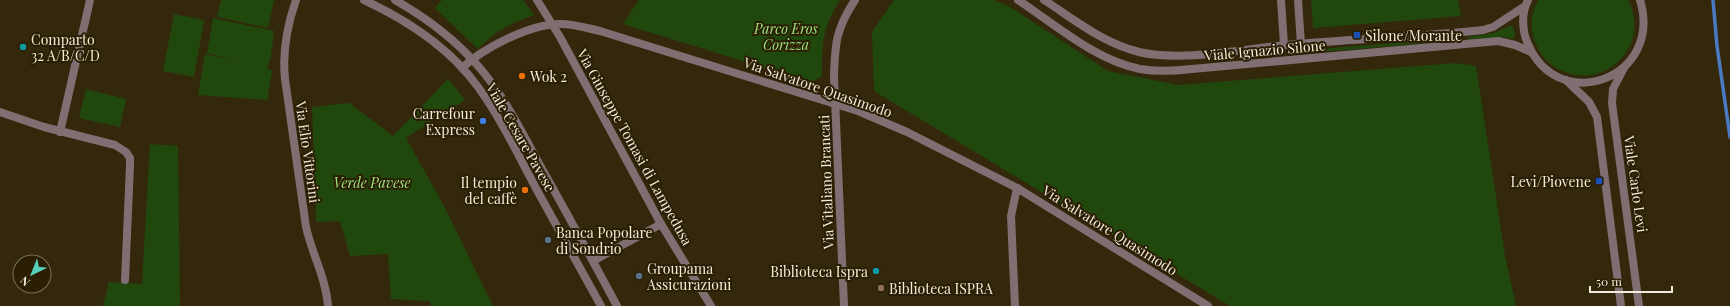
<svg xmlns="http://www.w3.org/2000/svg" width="1730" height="306" font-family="'Playfair Display',serif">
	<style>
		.green { fill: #20480d }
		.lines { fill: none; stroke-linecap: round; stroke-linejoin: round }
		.stream { stroke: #4a7ac1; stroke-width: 3.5 }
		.minor { stroke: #7f6f72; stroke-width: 8 }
		.tertiary { stroke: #7f6f72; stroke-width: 8 }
		.transit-dot { fill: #1a4fb4; stroke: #2a1e03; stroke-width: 1.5 }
		.culture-dot { fill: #0f9aa8; stroke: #2a1e03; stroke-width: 1.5 }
		.food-dot { fill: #e8710a; stroke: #2a1e03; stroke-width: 1.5 }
		.shop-dot { fill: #3f7fe0; stroke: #2a1e03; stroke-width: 1.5 }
		.service-dot { fill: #5c6f8a; stroke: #2a1e03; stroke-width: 1.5 }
		.education-dot { fill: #8d6e63; stroke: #2a1e03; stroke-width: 1.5 }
		.labels { text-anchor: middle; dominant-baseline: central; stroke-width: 4; stroke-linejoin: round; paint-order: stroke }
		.park-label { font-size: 14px; font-style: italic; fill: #9de681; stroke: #2a1e03 }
		.poi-label { font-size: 14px; fill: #f2eada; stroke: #2a1e03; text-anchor: start }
		.street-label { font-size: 14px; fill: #f2eada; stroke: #2a1e03 }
	</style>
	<rect width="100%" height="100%" fill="#34280c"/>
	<g class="green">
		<path d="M 221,0 L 274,0 L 268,28 L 217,17 Z"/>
		<path d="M 442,0 L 523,0 L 534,15 C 512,23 495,31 478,49 L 435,8 Z"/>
		<path d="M 639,0 L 840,0 C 822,28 822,44 822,76 L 811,82 L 623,24 Z"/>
		<path d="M 894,0 L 994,0 L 1012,8 L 1108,71 L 1179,85 L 1455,63 L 1476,66 L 1505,256 L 1516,306 L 1230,306 L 874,91 L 872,32 Z"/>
		<path d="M 1311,0 L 1458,0 L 1461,16 L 1313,28 Z"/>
		<path d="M 1538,0 L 1628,0 C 1635,11 1636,29 1632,41 C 1611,93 1539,84 1532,29 C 1531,19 1533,9 1538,0 Z"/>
		<path d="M 174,14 L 204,20 L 194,77 L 163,71 Z"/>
		<path d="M 213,18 L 274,31 L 271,56 L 267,68 L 272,71 L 267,100 L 198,95 L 205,54 L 239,61 L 207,53 Z"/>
		<path d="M 1512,25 L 1513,26 L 1515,35 L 1513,39 L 1503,37 L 1468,39 L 1468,37 L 1494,33 Z"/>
		<path d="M 1461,38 L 1461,40 L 1321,52 L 1320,49 Z"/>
		<path d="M 448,79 L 465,100 L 406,138 L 444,206 L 493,306 L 431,306 L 430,301 L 391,299 L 388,254 L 350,256 L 340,221 L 316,222 L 312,107 L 349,103 L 393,136 Z"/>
		<path d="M 86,89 L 126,99 L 120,127 L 79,118 Z"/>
		<path d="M 150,144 L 178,146 L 180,306 L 103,306 L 109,282 L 142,284 Z"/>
	</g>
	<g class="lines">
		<path class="stream" d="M 1713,0 L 1717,46 L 1730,137"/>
		<g class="minor">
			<path d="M 296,0 C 287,26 282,51 285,79 L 306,227 C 312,254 326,278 328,306"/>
			<path d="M 364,0 C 407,20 450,48 478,87 C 502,120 519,157 538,192 C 559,230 580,268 601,306"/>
			<path d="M 395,0 C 432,21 466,48 491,82 C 513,111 528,145 546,176 C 570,219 594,263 617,306"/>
			<path d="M 537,0 L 560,37 L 661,224 L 711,306"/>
			<path d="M 1281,0 L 1284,45"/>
			<path d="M 1298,0 L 1301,44"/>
			<path d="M 462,68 C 483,48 529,25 558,24 C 572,23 586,28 600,31 L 858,111 L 907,132 L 1017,188 L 1208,306"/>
			<path d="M 0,112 L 44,127 L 115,145 L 126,152 L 130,158 L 130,166 L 125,280"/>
			<path d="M 60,132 L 90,0"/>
			<path d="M 593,261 L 661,224"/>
			<path d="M 844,306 L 834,76 C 835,43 836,29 855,0"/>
			<path d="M 1015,306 L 1011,216 L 1017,188"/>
		</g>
		<g class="tertiary">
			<path d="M 1018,0 C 1056,25 1095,60 1140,69 C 1157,72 1175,71 1192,69 L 1498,41 L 1515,45 L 1531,52"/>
			<path d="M 1044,0 C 1075,20 1103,43 1139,52 C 1181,62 1244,49 1287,45 C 1352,39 1418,37 1483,30 L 1493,27 L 1525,6"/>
			<path d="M 1528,0 C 1521,13 1522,31 1528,44 C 1558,116 1664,79 1640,0"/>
			<path d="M 1624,68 L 1613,89 L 1612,103 L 1639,306"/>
			<path d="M 1566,80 L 1589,102 L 1597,117 L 1621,306"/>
		</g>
	</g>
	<g class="transit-dot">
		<rect x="1353" y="31" width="8" height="8" rx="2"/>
		<rect x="1595" y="177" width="8" height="8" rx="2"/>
	</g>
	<g class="culture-dot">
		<circle cx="23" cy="47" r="4"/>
		<circle cx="876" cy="271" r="4"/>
	</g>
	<g class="food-dot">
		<circle cx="522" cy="76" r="4"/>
		<circle cx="525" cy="190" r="4"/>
	</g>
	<circle class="shop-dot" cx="483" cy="121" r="4"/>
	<g class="service-dot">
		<circle cx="548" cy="240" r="4"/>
		<circle cx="639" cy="276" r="4"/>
	</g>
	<circle class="education-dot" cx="881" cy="288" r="4"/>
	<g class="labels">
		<g class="park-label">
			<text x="786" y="28">Parco Eros<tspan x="786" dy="16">Corizza</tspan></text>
			<text x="372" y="182">Verde Pavese</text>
		</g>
		<g class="poi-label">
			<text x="1365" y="35">Silone/Morante</text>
			<text x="31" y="39">Comparto<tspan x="31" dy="16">32 A/B/C/D</tspan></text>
			<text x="530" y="76">Wok 2</text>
			<text x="475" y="113" text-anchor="end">Carrefour<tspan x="475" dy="16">Express</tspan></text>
			<text x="1591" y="181" text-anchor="end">Levi/Piovene</text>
			<text x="517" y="182" text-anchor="end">Il tempio<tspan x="517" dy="16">del caffè</tspan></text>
			<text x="556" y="232">Banca Popolare<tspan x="556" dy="16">di Sondrio</tspan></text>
			<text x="647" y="268">Groupama<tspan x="647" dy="16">Assicurazioni</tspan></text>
			<text x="868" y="271" text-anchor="end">Biblioteca Ispra</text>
			<text x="889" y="288">Biblioteca ISPRA</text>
		</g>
		<g class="street-label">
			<text transform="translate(1265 50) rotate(-5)">Viale Ignazio Silone</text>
			<text transform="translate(818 87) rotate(19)">Via Salvatore Quasimodo</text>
			<text transform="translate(521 137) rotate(60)">Viale Cesare Pavese</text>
			<text transform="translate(635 147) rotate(61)">Via Giuseppe Tomasi di Lampedusa</text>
			<text transform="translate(308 152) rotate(82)">Via Elio Vittorini</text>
			<text transform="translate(826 182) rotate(-92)">Via Vitaliano Brancati</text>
			<text transform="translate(1636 184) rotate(82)">Viale Carlo Levi</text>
			<text transform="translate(1110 230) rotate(32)">Via Salvatore Quasimodo</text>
		</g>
	</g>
	<g transform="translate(32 274) rotate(223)"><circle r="19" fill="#2a1e03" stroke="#7a7059"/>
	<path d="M0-3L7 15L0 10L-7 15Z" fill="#5acebd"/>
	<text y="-6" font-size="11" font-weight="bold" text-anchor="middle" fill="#f2eada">N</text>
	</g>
	<path d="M1590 286v6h82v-6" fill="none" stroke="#f2eada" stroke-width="2"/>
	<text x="1596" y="286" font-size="12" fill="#f2eada" stroke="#2a1e03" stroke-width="3" paint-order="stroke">50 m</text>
</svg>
